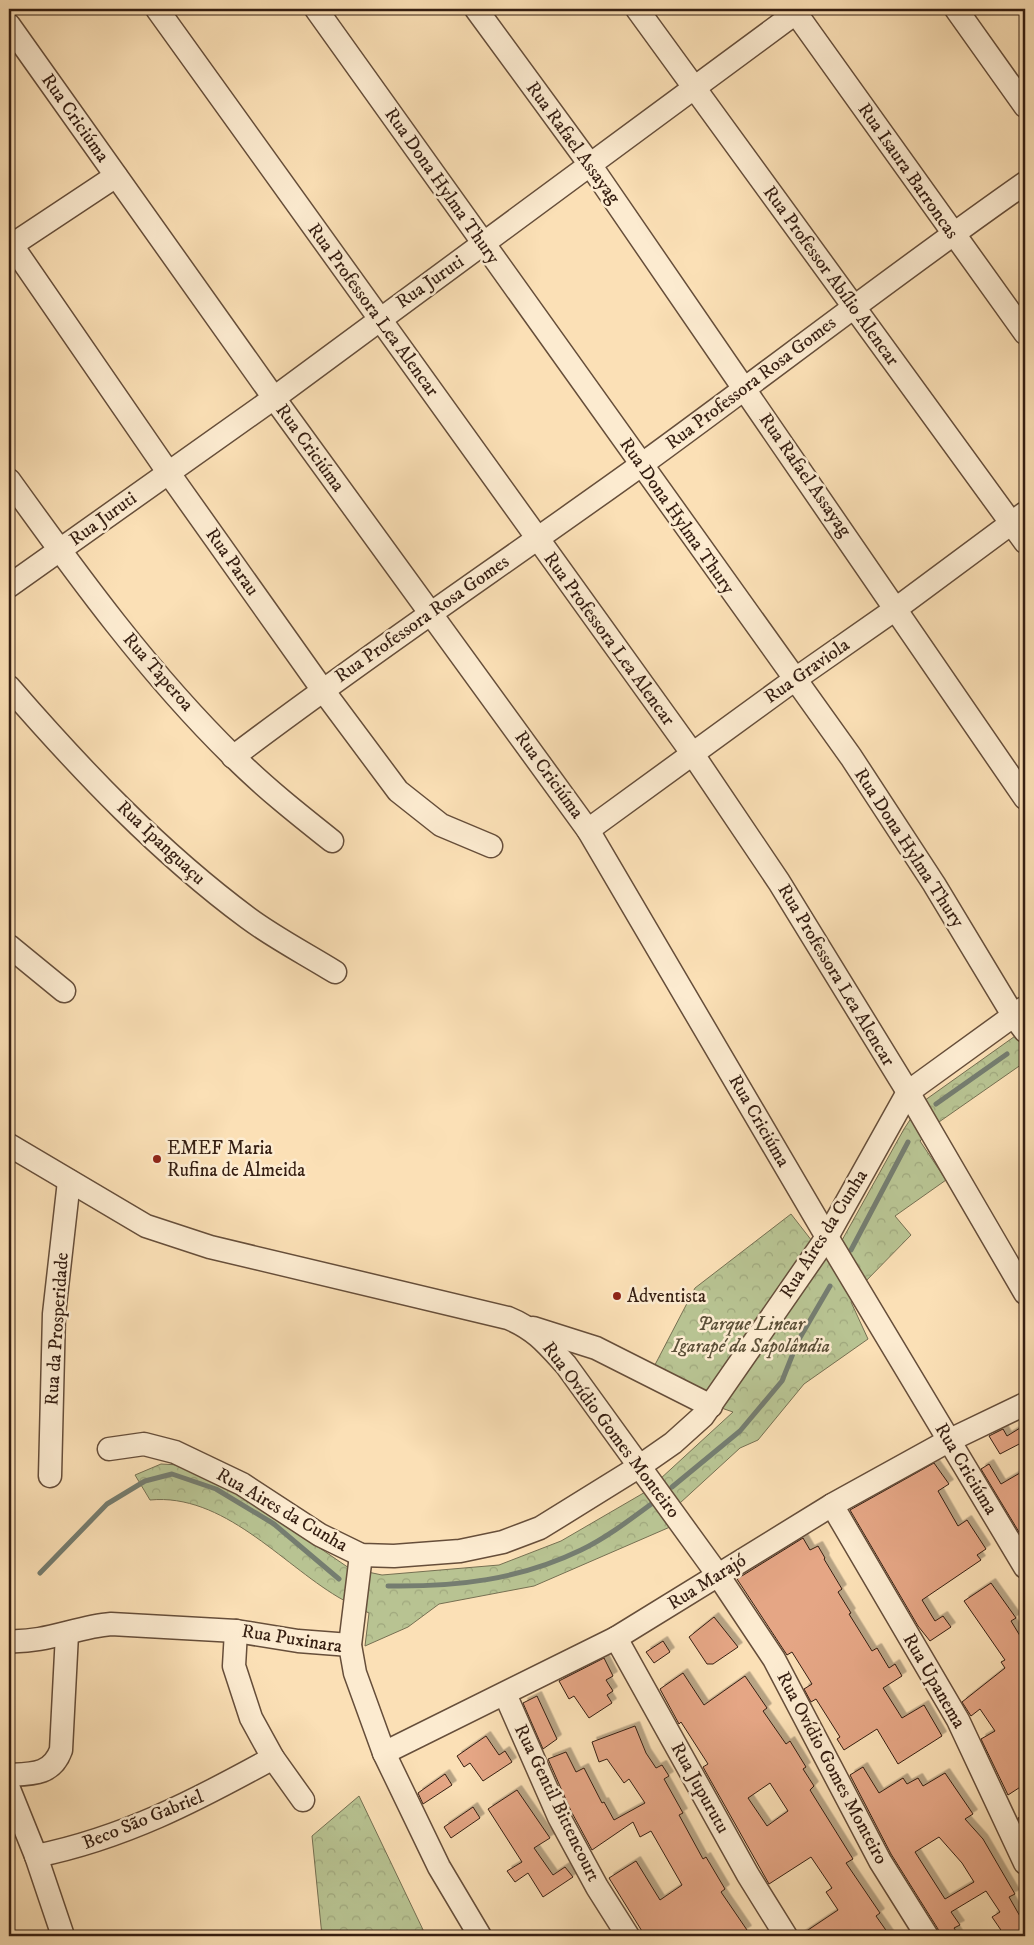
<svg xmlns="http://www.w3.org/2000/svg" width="1034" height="1945" font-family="'IM FELL DW Pica',serif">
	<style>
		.forest { fill: url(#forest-crowns); stroke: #767052 }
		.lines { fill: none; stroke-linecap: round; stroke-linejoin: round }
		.stream { stroke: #757d70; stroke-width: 5 }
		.building { fill: #e5a685; stroke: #351e11; fill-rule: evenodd; filter: url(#shadow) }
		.minor-casing { stroke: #664e3a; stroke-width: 25 }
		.minor { stroke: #fcebd0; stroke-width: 22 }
		.poi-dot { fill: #8f2418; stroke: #fcebd0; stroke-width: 2 }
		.labels { text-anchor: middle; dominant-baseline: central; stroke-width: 5; stroke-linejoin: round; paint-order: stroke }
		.street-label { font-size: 19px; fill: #351e11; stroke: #fcebd0 }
		.poi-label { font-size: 19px; fill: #351e11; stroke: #fcebd0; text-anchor: start }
		.park-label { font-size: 19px; font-style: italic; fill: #5c5038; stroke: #fcebd0 }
	</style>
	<defs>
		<pattern id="forest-crowns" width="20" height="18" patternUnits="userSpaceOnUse" patternTransform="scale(1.25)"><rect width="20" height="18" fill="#b8c392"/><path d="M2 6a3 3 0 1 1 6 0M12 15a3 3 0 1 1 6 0" fill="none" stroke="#9fa77d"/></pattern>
		<filter id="shadow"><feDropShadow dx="4.5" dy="-4.5" stdDeviation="0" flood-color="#0004"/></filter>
	</defs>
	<rect width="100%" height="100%" fill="#fbe0b6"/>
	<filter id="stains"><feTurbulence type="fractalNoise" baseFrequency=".004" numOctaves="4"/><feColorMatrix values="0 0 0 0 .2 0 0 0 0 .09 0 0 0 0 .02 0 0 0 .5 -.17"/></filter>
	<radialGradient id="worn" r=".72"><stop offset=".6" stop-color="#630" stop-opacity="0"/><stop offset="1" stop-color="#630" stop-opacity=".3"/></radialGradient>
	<g class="forest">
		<path d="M 1025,1029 L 1025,1062 L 939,1122 L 920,1141 L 946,1180 L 895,1216 L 911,1235 L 863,1284 L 851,1302 L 868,1339 L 804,1384 L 758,1440 L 740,1448 L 680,1503 L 670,1527 L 534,1586 L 439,1604 L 408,1627 L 365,1646 L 369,1613 C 359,1608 348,1603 338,1597 C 281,1563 223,1493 150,1500 L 135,1475 L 161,1464 L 179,1465 L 226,1484 L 349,1568 L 382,1575 L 499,1565 L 561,1541 L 647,1491 L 733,1412 L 646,1382 L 695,1288 L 791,1214 L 812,1241 L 841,1242 L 904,1129 L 921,1103 Z"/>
		<path d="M 359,1796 L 426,1936 L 322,1936 L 312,1836 Z"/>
	</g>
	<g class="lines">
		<g class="stream">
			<path d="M 936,1104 L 1007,1054"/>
			<path d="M 851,1250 L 908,1142"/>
			<path d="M 672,1487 L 740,1431 L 782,1381 L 798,1341 L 830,1286"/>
			<path d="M 40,1573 L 107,1504 L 145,1481 L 172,1474 L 216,1489 L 274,1524 L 339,1579"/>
			<path d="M 388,1586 C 456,1587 519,1580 581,1550 C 606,1538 631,1519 654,1502"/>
		</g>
	</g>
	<g class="building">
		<path d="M 1025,1425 L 1025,1441 L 1000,1454 L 989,1436 L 1003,1429 L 1007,1436 Z"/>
		<path d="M 934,1463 L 949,1484 L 938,1491 L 958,1526 L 967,1520 L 986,1549 L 977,1555 L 981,1560 L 922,1600 L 935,1621 L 943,1616 L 951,1627 L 930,1641 L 918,1626 L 850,1510 Z"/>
		<path d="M 989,1464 L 1001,1484 L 1025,1470 L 1025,1542 L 981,1469 Z"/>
		<path d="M 803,1538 L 810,1550 L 818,1546 L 825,1558 L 824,1559 L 842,1589 L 838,1592 L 851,1613 L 849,1614 L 872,1651 L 877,1648 L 889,1668 L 895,1664 L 902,1676 L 883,1688 L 902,1718 L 924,1705 L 942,1736 L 898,1764 L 877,1729 L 844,1750 L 837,1739 L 840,1737 L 816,1699 L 811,1702 L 804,1689 L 812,1684 L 792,1652 L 787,1655 L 737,1579 Z"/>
		<path d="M 991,1583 L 1016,1618 L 1011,1621 L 1025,1644 L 1025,1784 L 1008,1795 L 981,1739 L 995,1731 L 980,1709 L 971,1716 L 962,1702 L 1005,1668 L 1001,1662 L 1005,1660 L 964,1601 Z"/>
		<path d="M 714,1617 L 738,1647 L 713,1664 L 707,1664 L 689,1637 Z"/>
		<path d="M 663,1641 L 670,1652 L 654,1663 L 646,1652 Z"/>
		<path d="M 604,1658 L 613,1676 L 606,1680 L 613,1691 L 607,1695 L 612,1703 L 589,1718 L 574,1696 L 569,1699 L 559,1681 Z"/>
		<path d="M 683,1673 L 704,1705 L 745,1676 L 767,1708 L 763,1711 L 786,1744 L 790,1741 L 806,1767 L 803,1769 L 814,1786 L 810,1790 L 853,1859 L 846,1863 L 880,1913 L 876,1916 L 890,1936 L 799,1936 L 838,1910 L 826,1892 L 832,1888 L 811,1857 L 769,1884 L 703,1767 L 708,1764 L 681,1722 L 679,1724 L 660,1689 ZM 770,1783 L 788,1811 L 767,1826 L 748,1798 Z"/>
		<path d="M 537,1696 L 557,1739 L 543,1749 L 523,1703 Z"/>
		<path d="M 635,1726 L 646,1753 L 656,1768 L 662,1765 L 669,1776 L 664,1779 L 683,1813 L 679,1815 L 703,1859 L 706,1857 L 725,1889 L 721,1892 L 747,1930 L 737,1936 L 645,1936 L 609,1878 L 636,1861 L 660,1900 L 682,1885 L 651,1831 L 640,1837 L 633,1822 L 592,1850 L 571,1811 L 548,1759 L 566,1752 L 576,1772 L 584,1768 L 602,1803 L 604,1802 L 614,1820 L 645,1803 L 629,1779 L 624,1783 L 607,1759 L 599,1762 L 592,1742 Z"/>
		<path d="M 486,1736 L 499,1755 L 505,1751 L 512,1762 L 483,1781 L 470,1763 L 464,1767 L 457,1756 Z"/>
		<path d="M 863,1767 L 879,1793 L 903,1778 L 907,1784 L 918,1778 L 923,1786 L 945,1773 L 973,1814 L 965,1819 L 983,1839 L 1015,1894 L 1009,1897 L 1025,1925 L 1025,1933 L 1020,1936 L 1005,1936 L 992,1917 L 1000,1912 L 986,1891 L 951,1912 L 960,1925 L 954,1928 L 959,1936 L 940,1936 L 938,1929 L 891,1854 L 850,1775 ZM 939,1837 L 962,1863 L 974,1882 L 945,1899 L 915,1852 Z"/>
		<path d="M 445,1774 L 452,1785 L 423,1804 L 418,1793 Z"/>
		<path d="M 517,1790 L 550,1838 L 534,1848 L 553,1875 L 565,1867 L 573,1877 L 543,1897 L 528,1873 L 515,1882 L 507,1871 L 522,1862 L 488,1809 Z"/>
		<path d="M 473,1807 L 480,1818 L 451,1838 L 444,1827 Z"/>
		<path d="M 1025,1814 L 1025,1833 L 1018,1818 Z"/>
	</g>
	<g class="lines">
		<defs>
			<g id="minor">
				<path d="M 157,9 L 692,753 L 779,882 L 908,1092 L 1025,1293"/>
				<path d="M 316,9 L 851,757 L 934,884 L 1013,1015 L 1025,1031"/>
				<path d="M 476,9 L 591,166 L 1025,798"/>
				<path d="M 637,9 L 1025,542"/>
				<path d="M 793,9 L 1025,333"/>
				<path d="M 956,9 L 1025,106"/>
				<path d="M 9,25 L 274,398 L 588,830 L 827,1237 L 1025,1567"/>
				<path d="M 9,241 L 168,472 L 322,689 L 398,791 L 441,825 L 491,846"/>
				<path d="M 9,247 L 116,176"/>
				<path d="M 9,480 C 78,576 149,674 234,757 C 264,787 298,814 332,841"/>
				<path d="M 9,586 L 274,398 L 801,9"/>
				<path d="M 9,687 C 82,771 159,852 248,918 C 275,938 306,954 335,972"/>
				<path d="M 233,757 C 366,656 505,563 641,465 C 769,372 895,274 1025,183"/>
				<path d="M 588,830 L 794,680 L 897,608 L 1025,513"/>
				<path d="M 9,946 L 64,991"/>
				<path d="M 9,1145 L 146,1226 L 210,1247 L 508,1318 C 535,1329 547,1344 566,1365 L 718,1575 L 774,1659 L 880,1861 L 927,1936"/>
				<path d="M 533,1328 L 596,1348 L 711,1406"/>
				<path d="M 109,1449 L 144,1444 L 175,1452 L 242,1484 L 320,1535 L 361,1555 L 394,1556 L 460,1551 L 503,1542 L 540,1528 L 640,1466 L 673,1443 L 703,1416 L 827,1237 L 908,1092 L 1024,1008"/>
				<path d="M 50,1476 L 54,1314 L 69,1181"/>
				<path d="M 832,1505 L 958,1720 L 1025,1863"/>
				<path d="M 361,1555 L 350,1645 L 355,1673 L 384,1753 L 439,1867 L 480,1936"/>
				<path d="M 236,1631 L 234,1666 L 251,1718 L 273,1758 L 303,1800"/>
				<path d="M 616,1638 L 748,1875 L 786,1936"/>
				<path d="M 9,1641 C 45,1643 76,1627 111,1624 L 236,1631 L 298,1641 L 350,1645"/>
				<path d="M 505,1694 L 559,1817 L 597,1887 L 628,1936"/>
				<path d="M 384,1753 L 616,1638 L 832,1505 L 948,1441 L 1025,1404"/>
				<path d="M 9,1775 C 32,1774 52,1775 61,1750 L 67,1634"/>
				<path d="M 9,1789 L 36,1856 L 63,1936"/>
				<path d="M 36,1856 C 124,1838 195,1801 273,1758"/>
			</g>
		</defs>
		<use href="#minor" class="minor-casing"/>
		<use href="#minor" class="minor"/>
	</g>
	<g class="poi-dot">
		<circle cx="157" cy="1159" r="5"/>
		<circle cx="617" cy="1296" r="5"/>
	</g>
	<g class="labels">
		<g class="street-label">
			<text transform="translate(75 118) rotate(55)">Rua Criciúma</text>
			<text transform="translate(573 143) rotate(54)">Rua Rafael Assayag</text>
			<text transform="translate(908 171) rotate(55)">Rua Isaura Barroncas</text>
			<text transform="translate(442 186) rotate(55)">Rua Dona Hylma Thury</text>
			<text transform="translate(831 276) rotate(54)">Rua Professor Abílio Alencar</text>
			<text transform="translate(430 282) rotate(-35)">Rua Juruti</text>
			<text transform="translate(373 310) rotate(54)">Rua Professora Lea Alencar</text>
			<text transform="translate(751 383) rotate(-37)">Rua Professora Rosa Gomes</text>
			<text transform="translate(310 448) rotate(54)">Rua Criciúma</text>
			<text transform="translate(805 475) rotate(55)">Rua Rafael Assayag</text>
			<text transform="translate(677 516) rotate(55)">Rua Dona Hylma Thury</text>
			<text transform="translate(103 519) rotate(-36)">Rua Juruti</text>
			<text transform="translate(232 562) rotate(55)">Rua Parau</text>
			<text transform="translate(422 619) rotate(-35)">Rua Professora Rosa Gomes</text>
			<text transform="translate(609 639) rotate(54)">Rua Professora Lea Alencar</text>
			<text transform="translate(807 671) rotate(-35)">Rua Graviola</text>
			<text transform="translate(158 672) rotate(49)">Rua Taperoa</text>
			<text transform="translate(549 775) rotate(54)">Rua Criciúma</text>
			<text transform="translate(161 843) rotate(43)">Rua Ipanguaçu</text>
			<text transform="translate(909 848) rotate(57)">Rua Dona Hylma Thury</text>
			<text transform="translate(836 975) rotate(59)">Rua Professora Lea Alencar</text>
			<text transform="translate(759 1121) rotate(60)">Rua Criciúma</text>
			<text transform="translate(824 1234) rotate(-58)">Rua Aires da Cunha</text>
			<text transform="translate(57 1329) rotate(-86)">Rua da Prosperidade</text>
			<text transform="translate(611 1430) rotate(53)">Rua Ovídio Gomes Monteiro</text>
			<text transform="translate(966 1469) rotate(59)">Rua Criciúma</text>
			<text transform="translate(282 1510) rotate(30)">Rua Aires da Cunha</text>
			<text transform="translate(707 1582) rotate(-32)">Rua Marajó</text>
			<text transform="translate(292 1639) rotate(9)">Rua Puxinara</text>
			<text transform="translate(934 1681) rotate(60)">Rua Upanema</text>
			<text transform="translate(832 1768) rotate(62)">Rua Ovídio Gomes Monteiro</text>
			<text transform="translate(700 1788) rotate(61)">Rua Jupurutu</text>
			<text transform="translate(557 1803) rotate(64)">Rua Gentil Bittencourt</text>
			<text transform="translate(143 1820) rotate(-22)">Beco São Gabriel</text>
		</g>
		<g class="poi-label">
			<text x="167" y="1148">EMEF Maria<tspan x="167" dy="22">Rufina de Almeida</tspan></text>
			<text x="627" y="1296">Adventista</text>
		</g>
		<g class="park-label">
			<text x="751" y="1324">Parque Linear<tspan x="751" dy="22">Igarapé da Sapolândia</tspan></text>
		</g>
	</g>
	<rect width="1034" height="1945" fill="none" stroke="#fbe0b6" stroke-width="30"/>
	<rect x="10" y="10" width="1014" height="1925" fill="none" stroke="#351e11" stroke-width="2.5"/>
	<rect x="15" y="15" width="1004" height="1915" fill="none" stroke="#351e11"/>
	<rect width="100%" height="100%" filter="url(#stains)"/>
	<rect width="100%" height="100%" fill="url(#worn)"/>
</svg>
